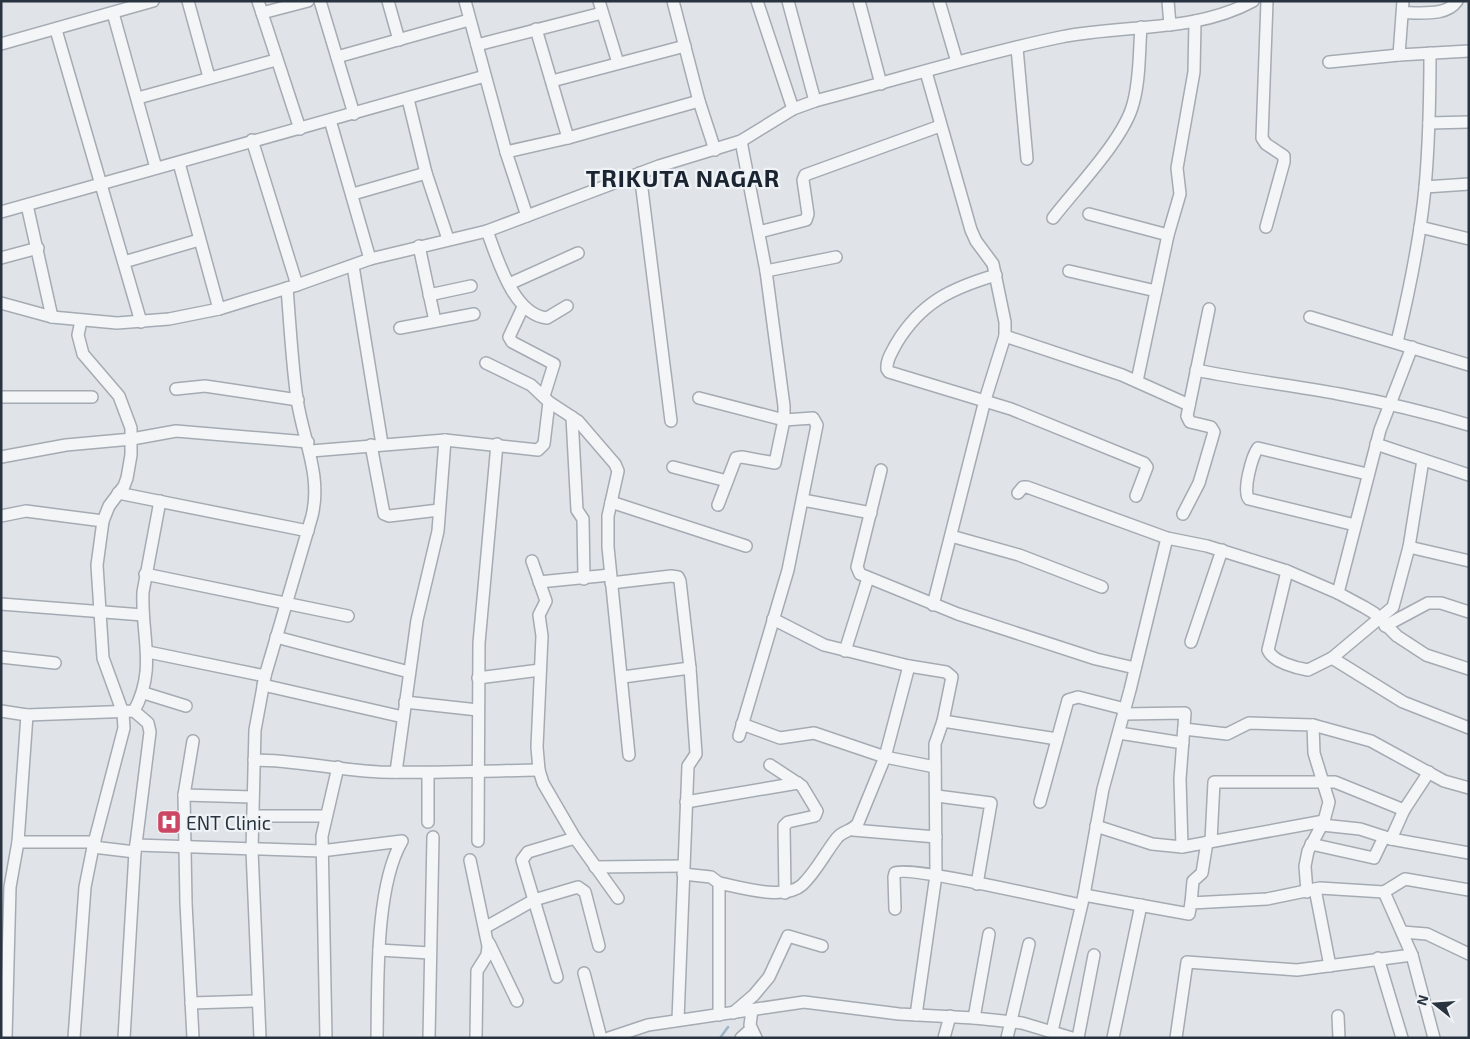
<svg xmlns="http://www.w3.org/2000/svg" width="1470" height="1039" font-family="'Exo 2',sans-serif">
	<style>
		.lines { fill: none; stroke-linecap: round; stroke-linejoin: round }
		.stream { stroke: #9cb4c8; stroke-width: 2.5 }
		.minor-casing { stroke: #a5abb3; stroke-width: 14 }
		.minor { stroke: #f3f5f7; stroke-width: 11 }
		.labels { text-anchor: middle; dominant-baseline: central; stroke-width: 4.5; stroke-linejoin: round; paint-order: stroke }
		.poi-label { font-size: 19px; fill: #293340; stroke: #f0f3f6; text-anchor: start }
		.district-label { font-size: 24px; font-weight: bold; letter-spacing: 1px; fill: #1b2431; stroke: #f0f3f6 }
	</style>
	<rect width="100%" height="100%" fill="#e0e4e9"/>
	<g class="lines">
		<path class="stream" d="M 720,1038 L 728,1027"/>
		<defs>
			<g id="minor">
				<path d="M 188,1 L 209,77"/>
				<path d="M 258,1 L 300,129"/>
				<path d="M 320,1 L 354,114"/>
				<path d="M 388,1 L 399,40"/>
				<path d="M 465,1 L 506,152 L 527,216"/>
				<path d="M 599,1 L 618,63"/>
				<path d="M 673,1 L 699,101 L 715,150"/>
				<path d="M 757,1 L 793,109"/>
				<path d="M 788,1 L 815,101"/>
				<path d="M 859,1 L 881,84"/>
				<path d="M 939,1 L 957,62"/>
				<path d="M 1168,1 L 1170,25"/>
				<path d="M 113,13 L 156,168"/>
				<path d="M 262,13 L 308,1"/>
				<path d="M 1403,13 C 1420,12 1446,17 1457,1"/>
				<path d="M 536,29 L 568,138"/>
				<path d="M 56,30 L 141,322"/>
				<path d="M 1,44 L 153,1"/>
				<path d="M 477,45 L 602,13"/>
				<path d="M 1017,48 L 1027,159"/>
				<path d="M 1399,55 L 1403,1"/>
				<path d="M 337,57 L 469,20"/>
				<path d="M 1329,62 L 1399,55 L 1469,51"/>
				<path d="M 926,72 L 971,230 L 976,241 L 993,264 L 1005,322 L 1005,336 L 985,400 L 933,605"/>
				<path d="M 552,81 L 685,46"/>
				<path d="M 138,98 L 276,60"/>
				<path d="M 408,99 L 426,173 L 448,239"/>
				<path d="M 330,120 L 370,259"/>
				<path d="M 1429,123 L 1469,122"/>
				<path d="M 252,140 L 297,285"/>
				<path d="M 506,152 L 568,138 L 699,101"/>
				<path d="M 179,163 L 219,309"/>
				<path d="M 640,173 L 671,421"/>
				<path d="M 1425,187 L 1469,184"/>
				<path d="M 353,194 L 426,173"/>
				<path d="M 27,205 L 52,317"/>
				<path d="M 1,212 L 485,76"/>
				<path d="M 1089,214 L 1168,235"/>
				<path d="M 1053,218 C 1076,188 1124,139 1133,104 C 1140,80 1139,52 1141,27"/>
				<path d="M 1266,227 L 1284,162 L 1284,156 L 1266,144 L 1262,138 L 1267,1"/>
				<path d="M 1420,227 L 1469,239"/>
				<path d="M 487,231 C 497,257 513,315 547,318 L 567,306"/>
				<path d="M 759,232 L 806,220 L 808,214 L 803,180 L 805,175 L 940,126"/>
				<path d="M 419,246 L 435,321"/>
				<path d="M 1,258 L 38,248"/>
				<path d="M 124,262 L 199,240"/>
				<path d="M 353,266 L 382,444"/>
				<path d="M 766,271 L 836,257"/>
				<path d="M 1069,271 L 1156,291"/>
				<path d="M 996,275 C 952,288 921,302 896,344 C 892,352 886,360 887,369 L 889,372 L 1011,409 L 1144,463 L 1147,467 L 1136,496"/>
				<path d="M 509,284 L 578,253"/>
				<path d="M 429,295 L 471,286"/>
				<path d="M 1,303 L 52,317 L 117,323 L 169,319 L 219,309 L 297,285 L 370,259 L 487,231 L 659,166 L 741,141 L 793,109 L 815,101 C 897,80 978,54 1061,37 C 1124,24 1195,33 1253,1"/>
				<path d="M 523,307 L 509,337 L 512,342 L 554,364 L 544,396"/>
				<path d="M 1310,317 L 1469,365"/>
				<path d="M 400,328 L 474,314"/>
				<path d="M 1005,336 L 1122,375 L 1189,405"/>
				<path d="M 1397,342 C 1409,292 1420,239 1425,188 C 1429,143 1430,98 1430,53"/>
				<path d="M 486,363 L 531,385 L 549,402 L 578,421 L 615,464 L 618,471 L 608,516 L 608,547 L 629,755"/>
				<path d="M 1196,370 C 1244,380 1291,385 1339,394 C 1383,402 1426,412 1469,425"/>
				<path d="M 1137,381 L 1168,235 L 1180,194 L 1177,168 L 1194,72 L 1195,21"/>
				<path d="M 176,389 L 205,386 L 298,400"/>
				<path d="M 1,397 L 92,397"/>
				<path d="M 699,398 L 784,420 L 813,418 L 817,425 L 788,570 L 739,736"/>
				<path d="M 572,417 L 577,510 L 583,519 L 584,579"/>
				<path d="M 1376,444 L 1469,475"/>
				<path d="M 371,445 L 384,514 L 389,516 L 439,510"/>
				<path d="M 311,451 L 445,440 L 538,450 L 544,444 L 549,402"/>
				<path d="M 1,457 L 66,445 L 132,439 L 176,431 L 308,442"/>
				<path d="M 673,467 L 727,481"/>
				<path d="M 881,470 L 857,567 L 860,574 L 958,614 L 1096,659 L 1135,668"/>
				<path d="M 118,493 L 308,531"/>
				<path d="M 1018,493 L 1023,487 L 1027,487 L 1167,538 L 1207,546 L 1287,571 L 1338,593 L 1364,607 L 1374,613 L 1397,636 L 1426,655 L 1469,669"/>
				<path d="M 803,500 L 871,513"/>
				<path d="M 611,502 L 746,546"/>
				<path d="M 718,505 L 736,458 L 742,457 L 775,463 L 784,420 L 784,406 L 766,271 L 741,141"/>
				<path d="M 1183,514 L 1199,483 L 1214,432 L 1211,427 L 1190,422 L 1187,416 L 1209,309"/>
				<path d="M 1,516 L 26,511 L 103,521"/>
				<path d="M 1355,525 L 1249,499 C 1242,492 1252,456 1258,448 L 1367,474"/>
				<path d="M 951,536 L 1019,555 L 1102,587"/>
				<path d="M 1409,547 L 1469,561"/>
				<path d="M 532,561 L 546,601 L 539,615 L 542,636 L 537,747 L 539,770 L 543,783 L 575,838 L 618,898"/>
				<path d="M 1287,571 L 1268,650 C 1273,662 1296,668 1308,670 L 1332,658 L 1393,607 L 1409,547 L 1423,460"/>
				<path d="M 145,574 L 348,616"/>
				<path d="M 539,582 L 610,575"/>
				<path d="M 611,583 L 671,576 L 678,577 L 680,581 L 690,668 L 696,754 L 688,766 L 678,1020"/>
				<path d="M 1338,593 L 1380,430 L 1412,347"/>
				<path d="M 1,604 L 143,615"/>
				<path d="M 773,619 L 824,645 L 909,666 L 946,672 L 952,677 L 943,721 L 935,744 L 936,875 L 916,1015"/>
				<path d="M 1385,626 L 1428,603 L 1441,603 L 1469,612"/>
				<path d="M 276,637 L 409,672"/>
				<path d="M 1191,642 L 1222,550"/>
				<path d="M 845,651 L 868,578"/>
				<path d="M 148,652 L 265,676"/>
				<path d="M 1,657 L 55,663"/>
				<path d="M 1332,658 L 1403,702 L 1469,728"/>
				<path d="M 623,677 L 690,668"/>
				<path d="M 478,678 L 540,670"/>
				<path d="M 263,685 L 403,717"/>
				<path d="M 144,693 L 186,706"/>
				<path d="M 405,702 L 478,710"/>
				<path d="M 1,711 L 27,715 L 134,711 C 157,669 141,636 143,592 L 160,501"/>
				<path d="M 1124,714 L 1185,713 L 1180,779 L 1182,847"/>
				<path d="M 943,721 L 1057,739"/>
				<path d="M 742,724 L 780,738 L 814,733 L 885,757 L 935,767"/>
				<path d="M 1313,725 L 1371,741 L 1444,781 L 1469,788"/>
				<path d="M 1184,729 L 1227,734 L 1249,723 L 1313,725 L 1314,753 L 1329,802 L 1324,821 L 1308,851 L 1305,866 L 1307,892"/>
				<path d="M 1119,733 L 1183,743"/>
				<path d="M 254,760 C 296,760 337,770 379,772 C 432,773 485,771 539,770"/>
				<path d="M 770,765 L 802,786 L 817,811 L 815,816 L 788,822 L 784,826 L 785,893"/>
				<path d="M 396,772 L 417,620 L 438,531 L 445,440"/>
				<path d="M 184,795 L 253,797"/>
				<path d="M 937,796 L 991,803 L 977,884"/>
				<path d="M 686,802 L 798,783"/>
				<path d="M 1040,802 L 1068,700 L 1078,697 L 1125,709"/>
				<path d="M 253,816 L 325,816"/>
				<path d="M 428,822 L 428,773"/>
				<path d="M 1322,825 L 1360,829 L 1391,839 L 1469,853"/>
				<path d="M 1096,826 L 1152,844 L 1182,847 L 1324,821"/>
				<path d="M 853,830 L 936,837"/>
				<path d="M 1391,839 L 1404,810 L 1429,772"/>
				<path d="M 478,841 L 479,643 L 497,444"/>
				<path d="M 1211,841 L 1214,782 L 1335,782 L 1404,810"/>
				<path d="M 18,842 L 95,842"/>
				<path d="M 1311,844 L 1374,858 L 1384,837"/>
				<path d="M 136,845 L 321,851 L 402,841 C 375,887 378,984 377,1038"/>
				<path d="M 93,847 L 135,852"/>
				<path d="M 470,860 L 488,946 L 487,955 L 477,971 L 476,1038"/>
				<path d="M 595,867 L 683,866"/>
				<path d="M 683,874 L 711,877 L 719,883 L 719,1015"/>
				<path d="M 719,883 C 740,887 784,901 802,885 C 816,872 825,853 837,838 C 843,830 852,832 858,823 L 885,757 L 909,666"/>
				<path d="M 1315,889 L 1330,966"/>
				<path d="M 1384,892 L 1412,955 L 1434,1038"/>
				<path d="M 1084,895 L 1189,914 L 1191,903 L 1267,899 L 1320,888 L 1384,892 L 1405,879 L 1469,890"/>
				<path d="M 1191,903 L 1193,881 L 1202,873 L 1207,842"/>
				<path d="M 895,909 L 894,877 L 895,873 C 906,865 1057,900 1081,905"/>
				<path d="M 486,927 L 534,900 L 578,887 L 585,892 L 599,946"/>
				<path d="M 1402,932 L 1427,934 L 1469,954"/>
				<path d="M 489,943 L 517,1001"/>
				<path d="M 379,950 L 430,953"/>
				<path d="M 1378,958 L 1402,1038"/>
				<path d="M 584,973 L 601,1038"/>
				<path d="M 557,977 L 522,860 L 528,852 L 575,838"/>
				<path d="M 191,1003 L 258,1001"/>
				<path d="M 752,1010 L 750,1025 L 756,1038"/>
				<path d="M 733,1013 L 754,995 L 769,977 L 788,936 L 822,946"/>
				<path d="M 1338,1016 L 1339,1038"/>
				<path d="M 974,1018 L 989,934"/>
				<path d="M 1052,1031 L 1084,895 L 1103,789 L 1130,690 L 1167,538"/>
				<path d="M 6,1038 L 10,887 L 18,842 L 27,715"/>
				<path d="M 74,1038 L 85,887 L 93,847 L 124,728 L 123,713 L 103,658 L 97,565 L 103,521 L 109,506 L 124,486 L 127,478 L 131,455 L 131,428 L 119,396 L 83,354 L 78,335 L 81,321"/>
				<path d="M 124,1038 L 135,852 L 150,732 L 148,723 L 134,711"/>
				<path d="M 193,1038 L 186,903 L 184,795 L 193,741"/>
				<path d="M 260,1038 L 252,850 L 255,730 L 265,676 L 312,516 C 322,475 303,440 297,399 C 292,363 290,325 287,288"/>
				<path d="M 326,1038 L 322,836 L 338,767"/>
				<path d="M 429,1038 L 433,837"/>
				<path d="M 609,1038 L 648,1025 L 804,1002 L 899,1014 L 974,1018 L 1022,1023 L 1072,1038"/>
				<path d="M 741,1038 L 751,1029"/>
				<path d="M 944,1038 L 950,1016"/>
				<path d="M 1007,1038 L 1029,944"/>
				<path d="M 1078,1038 L 1094,955"/>
				<path d="M 1113,1038 L 1141,905"/>
				<path d="M 1176,1038 L 1187,962 L 1297,970 L 1412,955"/>
			</g>
		</defs>
		<use href="#minor" class="minor-casing"/>
		<use href="#minor" class="minor"/>
	</g>
	<defs>
		<symbol id="hospital-square" viewBox="-11 -11 22 22"><rect x="-9" y="-9" width="18" height="18" rx="4" fill="#cc4763" stroke="#f0f3f6"/><path d="M-5-5h3v3.5h4V-5h3V5h-3V1.5h-4V5h-3Z" fill="#fff"/></symbol>
	</defs>
	<g fill-rule="evenodd">
		<use href="#hospital-square" x="155" y="808" width="28" height="28"/>
	</g>
	<g class="labels">
		<g class="poi-label">
			<text x="186" y="822">ENT Clinic</text>
		</g>
		<g class="district-label">
			<text x="683" y="177">TRIKUTA NAGAR</text>
		</g>
	</g>
	<rect width="1470" height="1039" fill="none" stroke="#293340" stroke-width="5"/>
	<g transform="translate(1435 1004) rotate(287)" stroke="#f0f3f6" stroke-width="4" paint-order="stroke">
	<path d="M0-4L9 19L0 12L-9 19Z" fill="#293340"/>
	<text y="-8" font-size="14" font-weight="bold" text-anchor="middle" fill="#293340">N</text>
	</g>
</svg>
